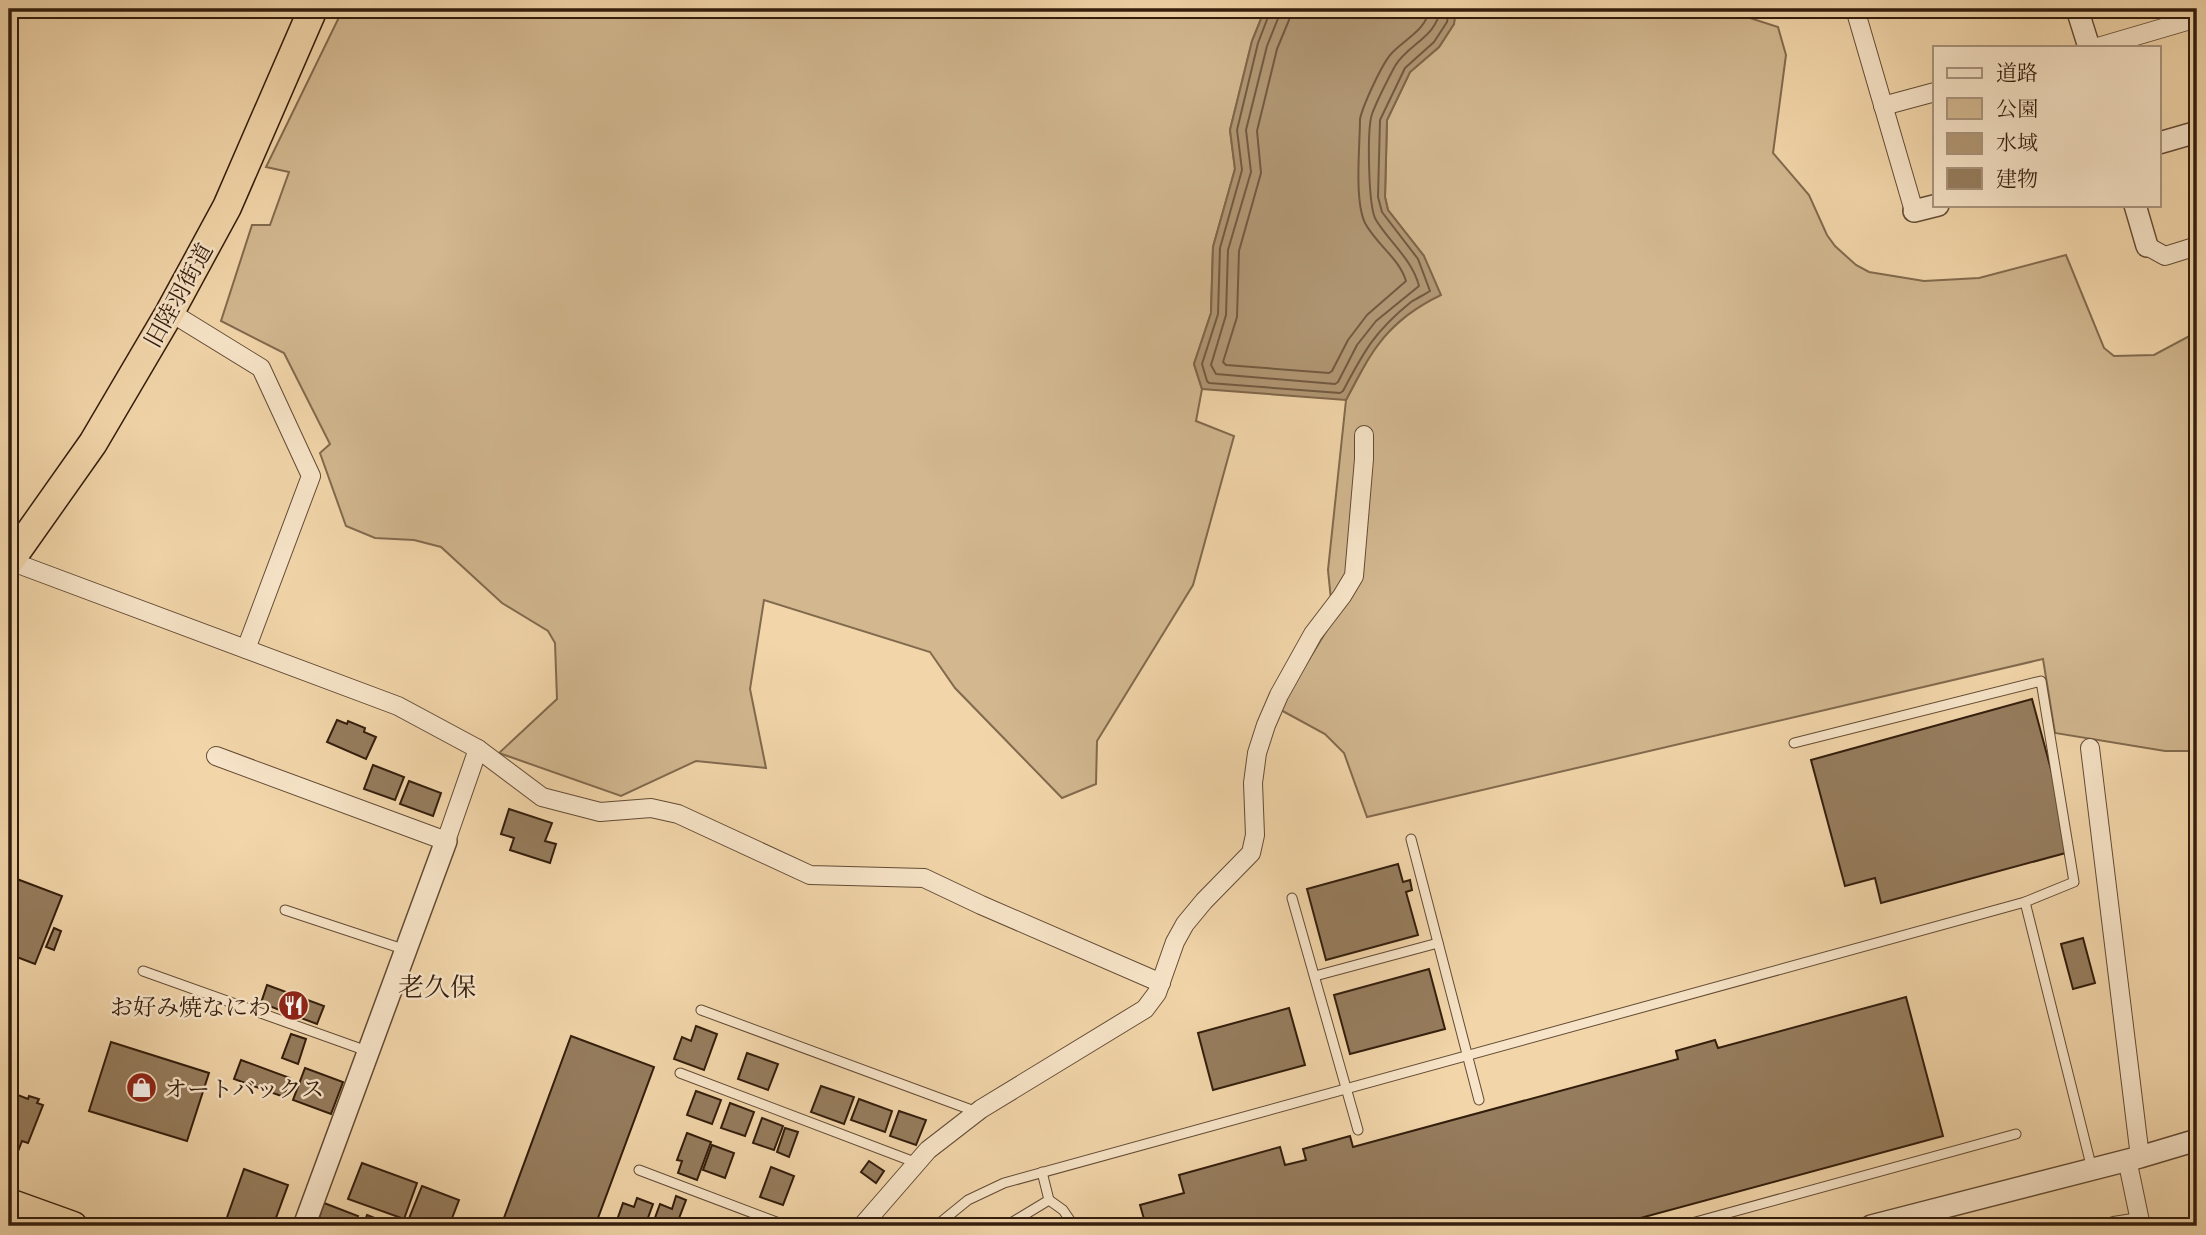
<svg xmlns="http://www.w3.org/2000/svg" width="2206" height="1235" font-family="'Gentium Book Plus','Noto Serif JP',serif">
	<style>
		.green { fill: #d2b78f; stroke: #826a4e; stroke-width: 2 }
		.water { fill: #b19774; stroke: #7f664a; stroke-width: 2 }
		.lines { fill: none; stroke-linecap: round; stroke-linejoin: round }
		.shore { stroke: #725a40; stroke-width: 2 }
		.building { fill: #967d5e; stroke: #331d0c; stroke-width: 2 }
		.service-casing { stroke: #634b34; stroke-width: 11 }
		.minor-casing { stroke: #634b34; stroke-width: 20 }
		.tertiary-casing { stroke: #634b34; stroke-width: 24 }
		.trunk-casing { stroke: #331d0c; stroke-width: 31 }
		.service { stroke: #f7e4c8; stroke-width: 9 }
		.minor { stroke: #f7e4c8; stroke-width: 18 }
		.tertiary { stroke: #f7e4c8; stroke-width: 21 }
		.trunk { stroke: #f2d6aa; stroke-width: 28 }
		.labels { text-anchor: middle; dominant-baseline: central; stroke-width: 5; stroke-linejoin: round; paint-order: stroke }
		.street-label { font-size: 23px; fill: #331d0c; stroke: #f7e4c8 }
		.poi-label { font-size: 23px; fill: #331d0c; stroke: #f7e4c8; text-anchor: end }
		.quarter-label { font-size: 26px; fill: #331d0c; stroke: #f7e4c8 }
	</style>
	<rect width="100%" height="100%" fill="#f2d6aa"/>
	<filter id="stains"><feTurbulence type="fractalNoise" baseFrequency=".00286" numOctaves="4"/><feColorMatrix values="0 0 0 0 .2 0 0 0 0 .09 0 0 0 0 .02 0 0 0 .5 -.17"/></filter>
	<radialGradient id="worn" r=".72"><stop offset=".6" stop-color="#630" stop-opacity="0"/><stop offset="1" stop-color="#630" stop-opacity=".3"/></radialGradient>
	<g class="green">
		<path d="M 343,9 L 1265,9 L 1252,41 L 1230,130 L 1235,169 L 1213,247 L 1211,313 L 1194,364 L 1202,389 L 1196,421 L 1234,436 L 1193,585 L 1097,741 L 1096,784 L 1062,798 L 955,688 L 930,652 L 764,600 L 750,689 L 766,768 L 696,761 L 621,796 L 499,753 L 557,699 L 555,643 L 548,631 L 502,603 L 441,547 L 414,540 L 375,538 L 346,526 L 320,453 L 330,444 L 284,353 L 221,321 L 252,225 L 270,225 L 289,172 L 266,167 Z"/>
		<path d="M 1455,9 L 1722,9 L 1778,27 L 1786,55 L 1773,153 L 1809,195 L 1827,235 L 1835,246 L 1856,265 L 1869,272 L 1924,281 L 1979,278 L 2066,255 L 2104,348 L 2114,356 L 2154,355 L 2197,332 L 2197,751 L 2165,751 L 2055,733 L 2043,659 L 1367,817 L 1344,753 L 1325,734 L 1279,709 L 1333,620 L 1328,570 L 1346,400 L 1371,353 L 1388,332 L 1418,305 L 1424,256 L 1388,210 L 1385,197 L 1387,120 L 1410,72 L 1439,47 L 1454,24 Z"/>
	</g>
	<path class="water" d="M 1265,9 L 1456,10 L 1454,24 L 1439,47 L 1410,72 L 1387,120 L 1385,197 L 1388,210 L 1424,256 L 1441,295 C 1387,321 1372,350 1346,400 L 1202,389 L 1194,364 L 1211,313 L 1213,247 L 1235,169 L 1230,130 L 1252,41 Z"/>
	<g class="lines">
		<g class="shore">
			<path d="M 1271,9 L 1258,43 L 1237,130 L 1242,170 L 1220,248 L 1218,314 L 1202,364 L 1207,381 L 1209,383 L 1340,393 L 1343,391 C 1364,351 1375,331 1411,302 C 1417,298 1424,295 1430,291 L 1418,259 L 1382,212 L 1378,197 L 1380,120 L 1405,68 L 1434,42 L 1447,22 L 1449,9"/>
			<path d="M 1280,9 L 1279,16 L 1267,46 L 1246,130 L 1251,172 L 1228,250 L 1226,315 L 1211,365 L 1216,374 L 1335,384 L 1338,382 L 1357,345 L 1376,321 L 1419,286 C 1412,259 1390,243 1376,220 C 1368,207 1367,129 1372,114 C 1378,98 1387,81 1395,66 C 1408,44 1437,37 1440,9"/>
			<path d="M 1290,9 L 1289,20 L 1277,49 L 1257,131 L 1261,173 L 1239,251 L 1237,317 L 1223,362 L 1226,365 L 1329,373 L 1332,371 L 1348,340 L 1367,315 L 1406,281 C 1399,258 1376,244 1365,223 C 1354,200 1360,145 1360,119 C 1363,105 1382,64 1391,54 C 1403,40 1427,30 1429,9"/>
		</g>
	</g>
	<g class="building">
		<path d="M 2032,699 L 2073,851 L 1881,903 L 1875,878 L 1845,886 L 1811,760 Z"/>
		<path d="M 337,720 L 347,724 L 348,721 L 365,728 L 364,732 L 376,737 L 366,759 L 327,742 Z"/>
		<path d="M 373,765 L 404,777 L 395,800 L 364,789 Z"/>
		<path d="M 409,781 L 441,793 L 433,816 L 400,804 Z"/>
		<path d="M 509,809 L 552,823 L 545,841 L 556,844 L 550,863 L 510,850 L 514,838 L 501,834 Z"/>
		<path d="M 1398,864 L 1403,882 L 1410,880 L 1412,890 L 1406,892 L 1418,935 L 1326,960 L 1307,889 Z"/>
		<path d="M 9,876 L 62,896 L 35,964 L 9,954 Z"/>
		<path d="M 54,928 L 61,931 L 54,950 L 46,947 Z"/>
		<path d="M 2083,938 L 2095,983 L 2073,989 L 2061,944 Z"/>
		<path d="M 1429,969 L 1445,1029 L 1350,1054 L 1334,995 Z"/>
		<path d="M 267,985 L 324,1006 L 317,1024 L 261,1003 Z"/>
		<path d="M 1906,997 L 1943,1136 L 1611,1226 L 1146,1226 L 1140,1205 L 1184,1193 L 1179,1175 L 1280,1147 L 1285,1165 L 1306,1160 L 1303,1149 L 1350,1136 L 1353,1147 L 1678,1059 L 1676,1051 L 1715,1040 L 1718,1048 Z"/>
		<path d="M 1289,1008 L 1305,1065 L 1213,1090 L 1198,1033 Z"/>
		<path d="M 696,1026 L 717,1034 L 704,1070 L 674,1059 L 682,1037 L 691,1041 Z"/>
		<path d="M 291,1034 L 306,1039 L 298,1064 L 282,1058 Z"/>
		<path d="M 571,1036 L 654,1067 L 595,1226 L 501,1226 Z"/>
		<path d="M 111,1042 L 209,1073 L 187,1141 L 89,1111 Z"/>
		<path d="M 747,1053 L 778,1064 L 768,1090 L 738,1079 Z"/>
		<path d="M 241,1060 L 290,1078 L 284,1097 L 234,1079 Z"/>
		<path d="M 305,1068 L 343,1082 L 331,1114 L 293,1100 Z"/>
		<path d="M 821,1086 L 854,1097 L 844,1124 L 811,1112 Z"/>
		<path d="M 696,1091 L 721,1100 L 712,1124 L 687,1115 Z"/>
		<path d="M 15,1094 L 28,1099 L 29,1096 L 39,1099 L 37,1103 L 43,1105 L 28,1143 L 22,1141 L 13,1164 L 9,1162 L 9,1099 L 12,1100 Z"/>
		<path d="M 859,1099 L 892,1111 L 885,1132 L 851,1120 Z"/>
		<path d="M 730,1103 L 754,1112 L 745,1136 L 721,1128 Z"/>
		<path d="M 899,1111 L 926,1120 L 916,1145 L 890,1136 Z"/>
		<path d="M 762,1118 L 783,1126 L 774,1150 L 753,1143 Z"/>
		<path d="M 785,1128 L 798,1132 L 789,1157 L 777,1152 Z"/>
		<path d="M 687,1133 L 711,1142 L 697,1180 L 678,1173 L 682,1161 L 677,1160 Z"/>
		<path d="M 712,1145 L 734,1153 L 725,1178 L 703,1170 Z"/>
		<path d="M 869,1161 L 884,1171 L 876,1183 L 861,1172 Z"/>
		<path d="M 362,1163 L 417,1183 L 404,1219 L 348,1199 Z"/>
		<path d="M 771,1167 L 794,1176 L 783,1205 L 760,1197 Z"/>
		<path d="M 244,1169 L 288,1185 L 273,1226 L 224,1226 Z"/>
		<path d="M 422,1186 L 459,1200 L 449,1226 L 421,1226 L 408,1221 Z"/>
		<path d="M 676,1196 L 686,1200 L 676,1226 L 652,1226 L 660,1204 L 672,1209 Z"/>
		<path d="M 637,1198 L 653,1204 L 645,1226 L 635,1226 L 617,1220 L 623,1203 L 634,1207 Z"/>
		<path d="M 324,1203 L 358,1216 L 354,1226 L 323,1226 L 317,1224 Z"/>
		<path d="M 367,1215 L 385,1222 L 384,1226 L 363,1226 Z"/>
	</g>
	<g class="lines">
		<defs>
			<g id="service">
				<path d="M 1794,743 L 2041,681 L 2074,882 L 2025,902"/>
				<path d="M 1411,839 L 1479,1100"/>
				<path d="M 1292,898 L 1358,1130"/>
				<path d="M 285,910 L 406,950"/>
				<path d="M 143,971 L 367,1051"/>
				<path d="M 1315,976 L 1438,943"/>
				<path d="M 701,1010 L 977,1112"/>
				<path d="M 680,1073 L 917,1163"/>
				<path d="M 639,1170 L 787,1226"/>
				<path d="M 1049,1200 L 1063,1210 L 1074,1226"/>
				<path d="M 936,1226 L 968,1200 L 1004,1183 L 2025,902 L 2092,1169"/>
				<path d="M 1006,1226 L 1049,1200 L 1042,1172"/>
				<path d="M 1681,1226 L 2016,1134"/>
			</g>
			<g id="minor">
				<path d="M 1855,9 L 1914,211"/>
				<path d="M 2098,47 L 2197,18"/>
				<path d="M 1883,106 L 1935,92"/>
				<path d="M 2147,246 L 2165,256 L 2197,246"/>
				<path d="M 170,312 L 261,368 L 311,476 L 246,649"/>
				<path d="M 10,561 L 398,706 L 478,749 L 542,797 L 600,812 L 651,808 L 678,814 L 810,875 L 924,878 L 981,905 L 1161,983"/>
				<path d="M 2090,748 L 2140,1157"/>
				<path d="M 216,756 L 446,841 L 478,749"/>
				<path d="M 2127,1159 L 2141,1226"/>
				<path d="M 862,1226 L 928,1150 L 981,1109 L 1145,1009 L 1157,993 L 1175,942 L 1185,924 L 1204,901 L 1251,853 L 1255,835 L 1253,783 L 1257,753 L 1266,725 L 1279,695 L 1313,634 L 1342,596 L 1354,576 L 1364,459 L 1364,435"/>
				<path d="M 2114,1226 L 2140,1222"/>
			</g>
			<g id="tertiary">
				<path d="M 2077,9 L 2089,47"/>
				<path d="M 2159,143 L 2197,132"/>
				<path d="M 2135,205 L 2147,246"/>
				<path d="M 1914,211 L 1938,205"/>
				<path d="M 304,1226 L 446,841"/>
				<path d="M 1871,1226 L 2140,1157 L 2197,1140"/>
			</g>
			<g id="trunk">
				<path d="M 9,562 L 93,443 L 170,312 L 227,207 L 313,9"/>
				<path d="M 9,1203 L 73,1226"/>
			</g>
		</defs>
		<use href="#service" class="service-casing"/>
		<use href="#minor" class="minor-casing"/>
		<use href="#tertiary" class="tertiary-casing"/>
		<use href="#trunk" class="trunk-casing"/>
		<use href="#service" class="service"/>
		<use href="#minor" class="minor"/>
		<use href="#tertiary" class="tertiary"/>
		<use href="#trunk" class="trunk"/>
	</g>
	<defs>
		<symbol id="restaurant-disc" viewBox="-11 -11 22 22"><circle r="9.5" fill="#8f2418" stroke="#f7e4c8"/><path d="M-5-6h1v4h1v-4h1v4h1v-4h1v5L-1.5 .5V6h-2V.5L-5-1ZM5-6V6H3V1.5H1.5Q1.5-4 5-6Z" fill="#fff"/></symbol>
		<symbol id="shop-disc" viewBox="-11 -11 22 22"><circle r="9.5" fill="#8f2418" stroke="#f7e4c8"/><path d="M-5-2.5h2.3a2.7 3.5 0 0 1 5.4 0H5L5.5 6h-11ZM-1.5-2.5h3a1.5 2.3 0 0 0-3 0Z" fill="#fff"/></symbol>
	</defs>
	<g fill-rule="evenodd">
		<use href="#restaurant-disc" x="276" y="988" width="35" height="35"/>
		<use href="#shop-disc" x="124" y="1070" width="35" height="35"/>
	</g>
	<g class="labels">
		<g class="street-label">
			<text transform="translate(178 295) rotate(-61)">旧陸羽街道</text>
		</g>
		<g class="poi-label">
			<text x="271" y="1006">お好み焼なにわ</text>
			<text x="164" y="1088" text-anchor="start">オートバックス</text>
		</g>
		<g class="quarter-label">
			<text x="437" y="986">老久保</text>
		</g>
	</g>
	<rect width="2206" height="1235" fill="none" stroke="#f2d6aa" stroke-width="35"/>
	<rect x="10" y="10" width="2185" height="1214" fill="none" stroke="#331d0c" stroke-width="3.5"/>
	<rect x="18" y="18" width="2171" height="1200" fill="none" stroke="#331d0c" stroke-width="2"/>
	<rect x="1933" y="46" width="228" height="161" fill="#f7e4c8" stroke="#a9947d" stroke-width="2"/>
	<rect x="1947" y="68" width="35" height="10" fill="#f7e4c8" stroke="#a9947d" stroke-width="2"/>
	<text x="1996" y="80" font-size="21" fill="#331d0c">道路</text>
	<rect x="1947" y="98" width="35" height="21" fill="#d2b78f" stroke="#a9947d" stroke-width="2"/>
	<text x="1996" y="116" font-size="21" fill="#331d0c">公園</text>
	<rect x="1947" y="133" width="35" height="21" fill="#b19774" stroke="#a9947d" stroke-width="2"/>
	<text x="1996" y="150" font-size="21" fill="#331d0c">水域</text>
	<rect x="1947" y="168" width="35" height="21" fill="#967d5e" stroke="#a9947d" stroke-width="2"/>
	<text x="1996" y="186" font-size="21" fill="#331d0c">建物</text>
	<rect width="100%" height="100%" filter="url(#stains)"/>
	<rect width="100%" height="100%" fill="url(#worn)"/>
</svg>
